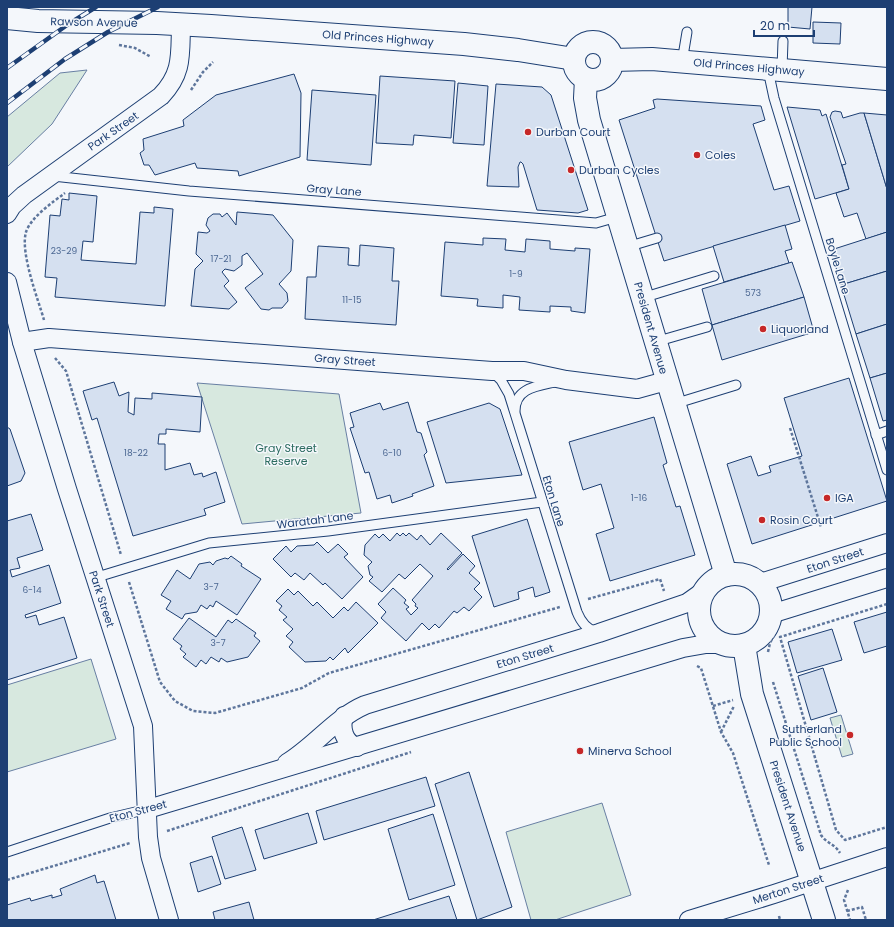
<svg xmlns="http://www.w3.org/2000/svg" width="894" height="927" font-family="Poppins,sans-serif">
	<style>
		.green { fill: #d7e8df; stroke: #687fa3 }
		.building { fill: #d5e0f0; stroke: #1d3f73 }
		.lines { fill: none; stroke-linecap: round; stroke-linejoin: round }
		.lane-casing { stroke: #1d3f73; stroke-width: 11 }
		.street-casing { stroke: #1d3f73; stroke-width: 20 }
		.secondary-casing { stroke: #1d3f73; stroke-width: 24 }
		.path { stroke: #5e769c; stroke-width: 2.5; stroke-dasharray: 3 2; stroke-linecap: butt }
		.lane { stroke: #f4f7fb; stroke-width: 9 }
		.street { stroke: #f4f7fb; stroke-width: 18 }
		.secondary { stroke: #f4f7fb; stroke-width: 22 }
		.rail-casing { stroke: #1d3f73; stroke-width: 4.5 }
		.rail { stroke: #f4f7fb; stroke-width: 3; stroke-dasharray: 9; stroke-linecap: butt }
		.poi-dot { fill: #c62828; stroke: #f4f7fb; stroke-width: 1.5 }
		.labels { text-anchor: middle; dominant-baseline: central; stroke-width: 3; stroke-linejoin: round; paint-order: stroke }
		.number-label { font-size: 9px; fill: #4b6792 }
		.street-label { font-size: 11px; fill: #1d3f73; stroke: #f4f7fb }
		.poi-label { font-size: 11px; fill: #1d3f73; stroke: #f4f7fb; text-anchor: start }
		.park-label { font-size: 11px; fill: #2c6c60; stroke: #f4f7fb }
	</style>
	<rect width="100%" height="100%" fill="#f4f7fb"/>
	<g class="green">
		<path d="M 87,70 L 52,124 L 7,167 L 7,117 L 60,73 Z"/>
		<path d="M 197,383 L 339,394 L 361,513 L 242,524 Z"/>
		<path d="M 91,659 L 116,739 L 7,772 L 7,685 Z"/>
		<path d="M 841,715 L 853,754 L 842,757 L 830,718 Z"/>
		<path d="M 602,803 L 631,895 L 555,920 L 531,920 L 506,832 Z"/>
	</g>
	<g class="building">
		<path d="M 788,7 L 812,7 L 810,29 L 788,27 Z"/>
		<path d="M 813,22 L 841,23 L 840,44 L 813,43 Z"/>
		<path d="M 294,74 L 301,93 L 300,157 L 239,176 L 238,171 L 197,168 L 195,163 L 155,175 L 149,165 L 144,165 L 140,153 L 144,150 L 143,139 L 184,126 L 183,120 L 216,95 Z"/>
		<path d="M 380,76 L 455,81 L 451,138 L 414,135 L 413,145 L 376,143 Z"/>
		<path d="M 458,83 L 488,86 L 484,145 L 453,143 Z"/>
		<path d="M 496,84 L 542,87 L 551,95 L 588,210 L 578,213 L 537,210 L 523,164 L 521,162 L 520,162 L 518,167 L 519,187 L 487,186 Z"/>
		<path d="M 312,90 L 376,95 L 371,165 L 307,160 Z"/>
		<path d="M 657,99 L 761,106 L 765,120 L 753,124 L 774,190 L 789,186 L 800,221 L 664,261 L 619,120 L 655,108 L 653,100 Z"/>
		<path d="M 787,107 L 820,110 L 822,116 L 826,114 L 849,189 L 815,199 Z"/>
		<path d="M 835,111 L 841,112 L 843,118 L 860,113 L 864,113 L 887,189 L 887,232 L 866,239 L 857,213 L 844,217 L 836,193 L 849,189 L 842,165 L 846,164 L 830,117 L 832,112 Z"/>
		<path d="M 864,113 L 887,115 L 887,189 Z"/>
		<path d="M 69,193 L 97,196 L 93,242 L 83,241 L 81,260 L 136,264 L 140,212 L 154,213 L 154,207 L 173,209 L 165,306 L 55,297 L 57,278 L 45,277 L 50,215 L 60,216 L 62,199 L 69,200 Z"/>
		<path d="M 237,212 L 273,215 L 293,240 L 291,271 L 279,284 L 287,293 L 288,301 L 282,308 L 272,308 L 269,310 L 261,309 L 245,288 L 263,274 L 247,253 L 242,256 L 242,265 L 234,271 L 225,269 L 222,272 L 229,281 L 224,286 L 237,302 L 229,309 L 191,306 L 195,269 L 203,261 L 196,254 L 198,232 L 207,233 L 210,231 L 206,225 L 208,218 L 213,214 L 220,214 L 222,217 L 227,213 L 236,225 Z"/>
		<path d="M 785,225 L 792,249 L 785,251 L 789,263 L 724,282 L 713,246 Z"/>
		<path d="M 887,232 L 887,271 L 841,285 L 831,250 Z"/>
		<path d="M 483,238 L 506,239 L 505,250 L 525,252 L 526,239 L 550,241 L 550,249 L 575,251 L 575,248 L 590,249 L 585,313 L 571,311 L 571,307 L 550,306 L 550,312 L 519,310 L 520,297 L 503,295 L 503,308 L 477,306 L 478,299 L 441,296 L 445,242 L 483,245 Z"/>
		<path d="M 360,245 L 394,248 L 392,281 L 399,281 L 396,325 L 305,319 L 307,277 L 316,277 L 318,246 L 349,248 L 348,265 L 359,266 Z"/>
		<path d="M 792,262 L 804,297 L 712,325 L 702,289 Z"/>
		<path d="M 887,271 L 887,324 L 856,334 L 841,285 Z"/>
		<path d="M 804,297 L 814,332 L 722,360 L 712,325 Z"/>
		<path d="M 887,324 L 887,373 L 870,378 L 856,334 Z"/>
		<path d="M 887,373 L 887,420 L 883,421 L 870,378 Z"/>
		<path d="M 849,378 L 887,501 L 752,544 L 727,464 L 751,456 L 758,476 L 771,472 L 769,466 L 802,456 L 784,398 Z"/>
		<path d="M 114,382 L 119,396 L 129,392 L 128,412 L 134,415 L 135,398 L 152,399 L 152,393 L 202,397 L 200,432 L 166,429 L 166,434 L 159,434 L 158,444 L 165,444 L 165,470 L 190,463 L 194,475 L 202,473 L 203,477 L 216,472 L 225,502 L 204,509 L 206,515 L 133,536 L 97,418 L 92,420 L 83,391 Z"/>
		<path d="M 408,402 L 417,432 L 421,433 L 427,452 L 424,455 L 434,486 L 412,494 L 413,496 L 392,503 L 390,495 L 377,499 L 369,472 L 365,473 L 350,428 L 354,427 L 350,413 L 380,403 L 383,410 Z"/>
		<path d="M 489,403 L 500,409 L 522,475 L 446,483 L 427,422 Z"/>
		<path d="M 654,417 L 667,463 L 663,465 L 676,507 L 680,506 L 695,555 L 610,581 L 596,534 L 614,528 L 601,484 L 583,490 L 569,442 Z"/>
		<path d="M 7,427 L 10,429 L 25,473 L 21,481 L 7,486 Z"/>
		<path d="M 31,514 L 43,550 L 17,558 L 20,568 L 10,570 L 12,577 L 49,565 L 61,603 L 25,615 L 26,618 L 36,615 L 39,625 L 64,617 L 77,658 L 7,680 L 7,521 Z"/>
		<path d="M 527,519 L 550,592 L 535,597 L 533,587 L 518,592 L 519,599 L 494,607 L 472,536 Z"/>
		<path d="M 397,533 L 400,536 L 403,533 L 406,536 L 409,533 L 417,540 L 421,535 L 430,545 L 441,533 L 462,553 L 447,569 L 448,570 L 463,554 L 475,566 L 469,573 L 480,583 L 474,589 L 482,597 L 469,611 L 464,607 L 457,613 L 454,611 L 439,628 L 435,624 L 429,630 L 422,623 L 406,641 L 381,618 L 386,612 L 378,604 L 393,588 L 406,600 L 404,603 L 409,607 L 406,609 L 411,615 L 418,608 L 415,606 L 416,604 L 412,600 L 433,576 L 420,564 L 405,579 L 399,574 L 382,592 L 369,581 L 373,577 L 370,575 L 368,566 L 372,562 L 364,555 L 365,545 L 375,534 L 379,538 L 383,534 L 390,541 Z"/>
		<path d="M 317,542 L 328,553 L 338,544 L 348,554 L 344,557 L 363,577 L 342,599 L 325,583 L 323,585 L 310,573 L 304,580 L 295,573 L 291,577 L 273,559 L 286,546 L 291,552 L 297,546 L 314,545 Z"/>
		<path d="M 231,556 L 242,564 L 241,566 L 261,579 L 237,615 L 216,601 L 213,607 L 210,605 L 207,609 L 201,605 L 197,612 L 185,614 L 182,619 L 166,609 L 171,601 L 161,595 L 177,570 L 190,579 L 199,564 L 210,562 L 213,565 L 216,561 L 225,558 L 228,559 Z"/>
		<path d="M 288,589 L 294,595 L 298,591 L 313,606 L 317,602 L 333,618 L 344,607 L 348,611 L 356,602 L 378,623 L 348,653 L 345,648 L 333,660 L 330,657 L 326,661 L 305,662 L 289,647 L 293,642 L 286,636 L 293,629 L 283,620 L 287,617 L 279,610 L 282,606 L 276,601 Z"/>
		<path d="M 887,612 L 887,646 L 864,653 L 854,622 Z"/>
		<path d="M 189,618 L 216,637 L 228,620 L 232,623 L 236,619 L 256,633 L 254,636 L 260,641 L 248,657 L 227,662 L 221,658 L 219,662 L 211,657 L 206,664 L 201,660 L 196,667 L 183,657 L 186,654 L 180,649 L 182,646 L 173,639 Z"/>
		<path d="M 832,629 L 842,660 L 797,673 L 788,642 Z"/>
		<path d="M 823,668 L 837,712 L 811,720 L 798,676 Z"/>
		<path d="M 469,772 L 512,907 L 477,920 L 435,784 Z"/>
		<path d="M 426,777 L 435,806 L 324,840 L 316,811 Z"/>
		<path d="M 308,813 L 317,843 L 264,859 L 255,830 Z"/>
		<path d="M 433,814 L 455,885 L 409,900 L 388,829 Z"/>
		<path d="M 242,827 L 256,870 L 225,879 L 212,837 Z"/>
		<path d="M 212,856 L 221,884 L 198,892 L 190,863 Z"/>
		<path d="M 95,875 L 97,883 L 104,881 L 116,920 L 7,920 L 7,905 L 30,898 L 31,901 L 52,895 L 52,898 L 62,895 L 60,889 Z"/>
		<path d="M 449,896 L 457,920 L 373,920 Z"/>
		<path d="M 249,902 L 254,920 L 215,920 L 213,912 Z"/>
	</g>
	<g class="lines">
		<defs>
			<g id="lane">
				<path d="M 682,62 L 687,32"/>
				<path d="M 782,69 L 783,41"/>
				<path d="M 768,70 L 774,98 L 887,470"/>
				<path d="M 53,176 L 189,191 L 596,223 L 617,217"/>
				<path d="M 627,247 L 657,238"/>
				<path d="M 642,298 L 714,276"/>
				<path d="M 655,342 L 707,327"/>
				<path d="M 493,372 L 501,380 L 509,394 L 577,612 C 581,622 586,629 596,632"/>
				<path d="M 674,404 L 736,385"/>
				<path d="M 515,411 C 515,388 537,386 555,382"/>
				<path d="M 876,435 L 887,431"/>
				<path d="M 94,578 L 209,543 L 328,531 L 542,502"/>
				<path d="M 7,852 L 110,818 L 148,809"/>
			</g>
			<g id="street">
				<path d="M 7,214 L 12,206 L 24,195 L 161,96 C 183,73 180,55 181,25"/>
				<path d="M 7,282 L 22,342 L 67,489 L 143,726 L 148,837 L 151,858 L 169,920"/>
				<path d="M 22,342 L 49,338 L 492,371 L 524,371 L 566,380 L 637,389 L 666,381"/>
				<path d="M 760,583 L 887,543"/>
				<path d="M 771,614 L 887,578"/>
				<path d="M 344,716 C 340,728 344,743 357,747"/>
				<path d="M 287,763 C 315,746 335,718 365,705 L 599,633 L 687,603 L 704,591"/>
				<path d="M 148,809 L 683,648 L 706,644 L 724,644"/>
				<path d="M 689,920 L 774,894 L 887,857"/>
			</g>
			<g id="secondary">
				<path d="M 7,18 L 38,21 L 157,23 L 211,26 L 464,44 L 518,50 L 574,59"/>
				<circle cx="593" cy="61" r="19"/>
				<path d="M 612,60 L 652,59 L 887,79"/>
				<path d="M 586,79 L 585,98 L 589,120 L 726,575"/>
				<circle cx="735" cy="610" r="36"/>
				<path d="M 744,645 L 752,694 L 824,920"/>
			</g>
		</defs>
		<use href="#lane" class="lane-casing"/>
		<use href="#street" class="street-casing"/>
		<use href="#secondary" class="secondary-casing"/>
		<g class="path">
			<path d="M 119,45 L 135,48 L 151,57"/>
			<path d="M 191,90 L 203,72 L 213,62"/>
			<path d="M 44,320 C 38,299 20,253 26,232 C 31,217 53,202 65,193"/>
			<path d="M 55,358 L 66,371 L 121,555"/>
			<path d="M 790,428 L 821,527"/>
			<path d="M 129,582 L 160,682 L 175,701 L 193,711 L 215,713 L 302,688 L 329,673 L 560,607"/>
			<path d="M 588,599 L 660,579 L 664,591"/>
			<path d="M 887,604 L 780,637 L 836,830 L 845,840 L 887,827"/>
			<path d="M 768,652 L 770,643 L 775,633"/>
			<path d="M 697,666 L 701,668 L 721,732 L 733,753 L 769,865"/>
			<path d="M 773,682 L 821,835 C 827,844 834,843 840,853"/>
			<path d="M 713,706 L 733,700"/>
			<path d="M 721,732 L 734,706"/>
			<path d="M 167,831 L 411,752"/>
			<path d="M 7,880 L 130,843"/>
			<path d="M 848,890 L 844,900 L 850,920"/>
			<path d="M 847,911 L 862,907 L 866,920"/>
			<path d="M 779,916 L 780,920"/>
		</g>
		<use href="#lane" class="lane"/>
		<use href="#street" class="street"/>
		<use href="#secondary" class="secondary"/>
		<defs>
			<g id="rail">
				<path d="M 7,68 L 67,25 L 96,7"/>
				<path d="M 7,103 L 65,59 L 108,32 L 158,7"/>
			</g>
		</defs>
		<use href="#rail" class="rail-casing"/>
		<use href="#rail" class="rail"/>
	</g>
	<g class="poi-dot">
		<circle cx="528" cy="132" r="4"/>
		<circle cx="697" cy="155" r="4"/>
		<circle cx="571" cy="170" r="4"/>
		<circle cx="763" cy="329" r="4"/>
		<circle cx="827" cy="498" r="4"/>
		<circle cx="762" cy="520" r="4"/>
		<circle cx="850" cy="735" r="4"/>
		<circle cx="580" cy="751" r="4"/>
	</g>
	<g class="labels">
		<g class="number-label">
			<text x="64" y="251">23-29</text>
			<text x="221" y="259">17-21</text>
			<text x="516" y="274">1-9</text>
			<text x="753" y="293">573</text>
			<text x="352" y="300">11-15</text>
			<text x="136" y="453">18-22</text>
			<text x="392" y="453">6-10</text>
			<text x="639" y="498">1-16</text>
			<text x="211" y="587">3-7</text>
			<text x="32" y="590">6-14</text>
			<text x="218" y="643">3-7</text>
		</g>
		<g class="street-label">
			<text transform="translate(94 22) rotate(1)">Rawson Avenue</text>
			<text transform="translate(378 38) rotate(4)">Old Princes Highway</text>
			<text transform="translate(749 67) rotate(5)">Old Princes Highway</text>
			<text transform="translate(113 131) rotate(-35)">Park Street</text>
			<text transform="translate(334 190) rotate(4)">Gray Lane</text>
			<text transform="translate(838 266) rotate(73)">Boyle Lane</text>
			<text transform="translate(651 328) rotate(74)">President Avenue</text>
			<text transform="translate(345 360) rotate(4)">Gray Street</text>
			<text transform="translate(554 501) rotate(73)">Eton Lane</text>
			<text transform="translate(315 520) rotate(-7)">Waratah Lane</text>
			<text transform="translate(835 560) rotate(-18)">Eton Street</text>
			<text transform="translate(102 599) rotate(72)">Park Street</text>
			<text transform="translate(525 656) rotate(-17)">Eton Street</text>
			<text transform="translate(788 806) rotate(72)">President Avenue</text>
			<text transform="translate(138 811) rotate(-15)">Eton Street</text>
			<text transform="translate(788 889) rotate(-18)">Merton Street</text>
		</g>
		<g class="poi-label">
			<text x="536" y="132">Durban Court</text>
			<text x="705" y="155">Coles</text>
			<text x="579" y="170">Durban Cycles</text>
			<text x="771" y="329">Liquorland</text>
			<text x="835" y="498">IGA</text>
			<text x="770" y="520">Rosin Court</text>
			<text x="842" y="729" text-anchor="end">Sutherland<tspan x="842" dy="13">Public School</tspan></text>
			<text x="588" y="751">Minerva School</text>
		</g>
		<g class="park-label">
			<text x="286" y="448">Gray Street<tspan x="286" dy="13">Reserve</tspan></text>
		</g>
	</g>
	<rect width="894" height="927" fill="none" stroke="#1d3f73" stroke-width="16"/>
	<path d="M754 30v6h60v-6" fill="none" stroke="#1d3f73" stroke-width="2"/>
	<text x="760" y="30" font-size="12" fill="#1d3f73" stroke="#f4f7fb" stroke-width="3" paint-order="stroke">20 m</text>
</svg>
